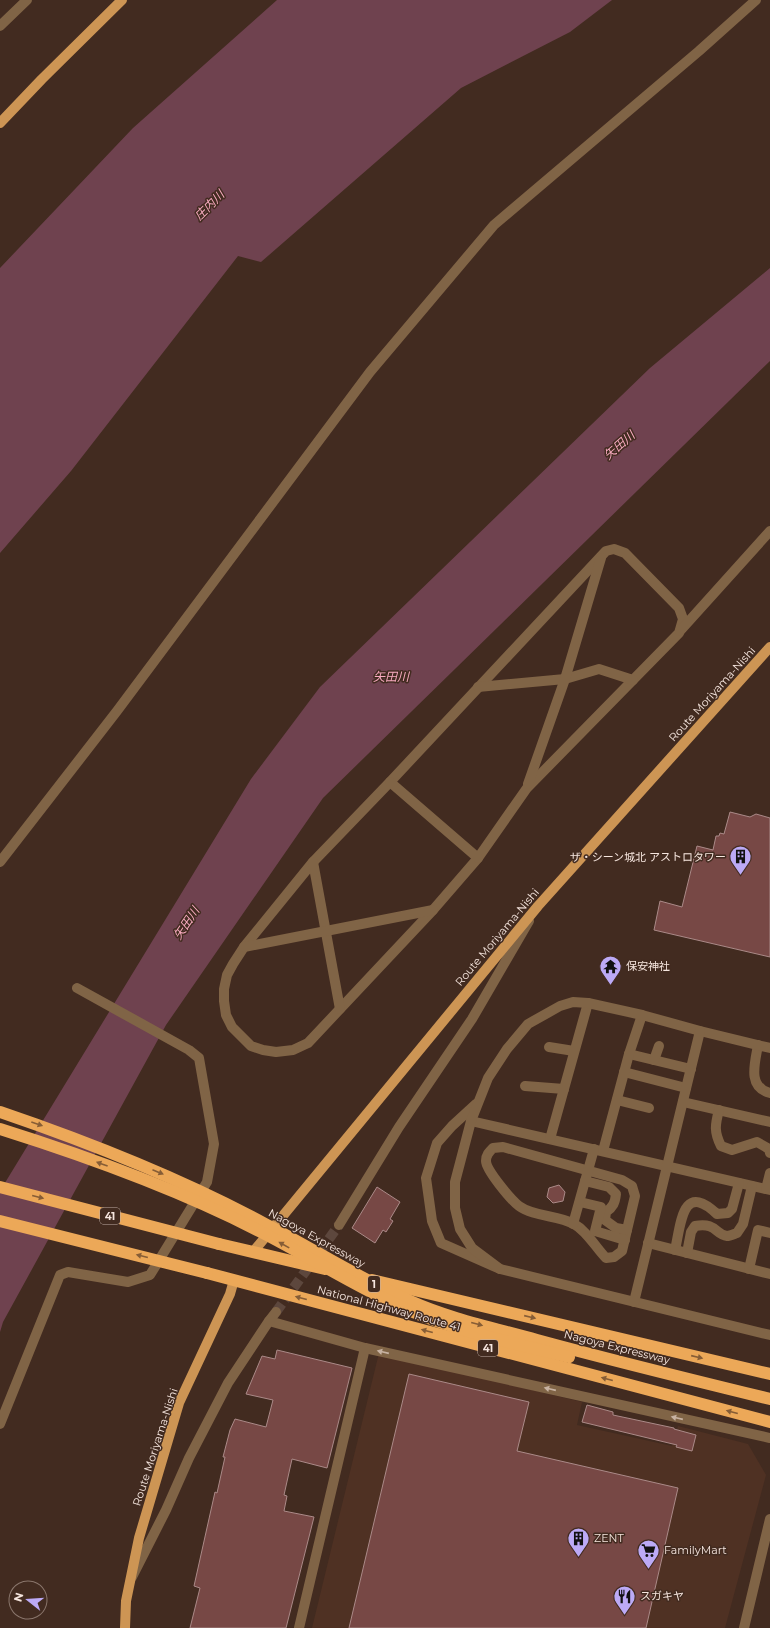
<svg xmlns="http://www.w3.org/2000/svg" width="770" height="1628" font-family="Montserrat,'Noto Sans JP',sans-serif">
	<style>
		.built { fill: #4f3123 }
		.water { fill: #6f424f }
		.building { fill: #774845; stroke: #ab8a88 }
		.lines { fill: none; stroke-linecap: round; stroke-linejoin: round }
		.minor-tunnel { stroke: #5d473d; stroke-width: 10; stroke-dasharray: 10 5; stroke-linecap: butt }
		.minor { stroke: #806446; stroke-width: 10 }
		.major { stroke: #cd9554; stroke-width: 10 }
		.highway { stroke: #eca858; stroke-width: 12 }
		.highway-bridge { stroke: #eca858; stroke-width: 12 }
		.oneway { fill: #865d36 }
		.oneway2 { fill: #c7b2a2 }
		.labels { text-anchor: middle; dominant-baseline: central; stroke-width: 3; stroke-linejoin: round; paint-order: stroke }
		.shield { fill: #422b20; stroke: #c0aea6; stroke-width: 1 }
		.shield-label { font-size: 10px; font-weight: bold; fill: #f6e6df }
		.street-label { font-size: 11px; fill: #f6e6df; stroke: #422b20 }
		.poi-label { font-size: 11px; fill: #f6e6df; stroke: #422b20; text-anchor: start }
		.water-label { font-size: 12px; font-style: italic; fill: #f9abc0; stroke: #422b20 }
	</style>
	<rect width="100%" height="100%" fill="#422b20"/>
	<path class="built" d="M 379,1353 L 582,1402 L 577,1425 L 672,1446 L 678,1426 L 748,1444 L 766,1475 L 725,1628 L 312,1628 Z"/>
	<g class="water">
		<path d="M 277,0 L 612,0 L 570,32 L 461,88 L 261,262 L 238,256 L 71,471 L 0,553 L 0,268 L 133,128 Z"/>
		<path d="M 770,268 L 770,361 L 323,798 L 166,1025 L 3,1322 L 0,1332 L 0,1191 L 251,779 L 320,687 L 650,368 Z"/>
	</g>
	<g class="building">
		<path d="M 730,812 L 750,817 L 756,814 L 770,818 L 770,957 L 654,930 L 660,901 L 682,907 L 697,846 L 713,850 L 716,836 L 719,836 L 720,833 L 724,834 Z"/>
		<path d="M 559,1185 L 565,1192 L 563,1201 L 553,1203 L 547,1197 L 549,1188 Z"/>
		<path d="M 377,1187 L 400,1202 L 390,1219 L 393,1221 L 386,1232 L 383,1230 L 375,1243 L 352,1228 Z"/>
		<path d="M 277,1350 L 352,1368 L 327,1468 L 292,1459 L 284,1495 L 287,1496 L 284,1511 L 314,1517 L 286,1628 L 190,1628 L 200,1588 L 194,1586 L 215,1492 L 217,1493 L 225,1457 L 223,1457 L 230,1430 L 235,1419 L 266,1427 L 273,1400 L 246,1394 L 262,1356 L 275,1359 Z"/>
		<path d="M 409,1374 L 529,1402 L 517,1451 L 678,1488 L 646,1628 L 349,1628 Z"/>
		<path d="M 587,1405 L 613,1412 L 613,1415 L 674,1428 L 674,1429 L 696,1435 L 692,1451 L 676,1447 L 677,1445 L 582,1422 Z"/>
	</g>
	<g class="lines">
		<path class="minor-tunnel" d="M 276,1312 L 339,1225"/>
		<g class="minor">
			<path d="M 0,26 L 27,0"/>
			<path d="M 614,549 L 625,553 L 679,608 L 683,619 L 679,633 L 527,788 L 478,858 L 433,910 L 308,1043 L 293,1050 L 276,1052 L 263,1050 L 251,1046 L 232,1027 L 226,1015 L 224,1001 L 224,989 L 227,975 L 233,964 L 244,947 L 313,862 L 390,782 L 606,551 Z"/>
			<path d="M 680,631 L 770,531"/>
			<path d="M 478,687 L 565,679 L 599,669 L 633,680"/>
			<path d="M 390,782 L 478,858"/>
			<path d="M 528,784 L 565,679 L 601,558"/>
			<path d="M 0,862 L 117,711 L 370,372 L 494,225 L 699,51 L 756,0"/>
			<path d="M 313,862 L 340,1009"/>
			<path d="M 244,947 L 433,910"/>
			<path d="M 758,1045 C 755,1063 747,1087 770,1093"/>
			<path d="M 549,1047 L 574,1051"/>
			<path d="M 629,1054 L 691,1069"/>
			<path d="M 654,1060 L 659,1046"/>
			<path d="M 624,1072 L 686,1088"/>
			<path d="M 525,1086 L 564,1089"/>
			<path d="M 617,1100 L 649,1108"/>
			<path d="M 683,1102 L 770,1122"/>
			<path d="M 476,1104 L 452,1126 L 437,1143 L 426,1178 L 432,1221 L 441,1243 L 500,1269 L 770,1335"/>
			<path d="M 719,1110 C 715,1125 714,1132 721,1146 L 732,1150 L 757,1142 L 769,1149 L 770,1153"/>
			<path d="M 471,1121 L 770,1190"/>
			<path d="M 550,1139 L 588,1003"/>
			<path d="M 503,1147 L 622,1180 L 632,1186 L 635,1196 L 622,1251 L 614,1257 L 606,1258 C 596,1248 587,1231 574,1224 C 558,1215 534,1217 519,1206 C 511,1200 486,1170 486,1161 C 486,1155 489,1152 493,1148 Z"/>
			<path d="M 603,1151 L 629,1054 L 642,1015"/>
			<path d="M 585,1181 L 609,1187 L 616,1194 C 615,1203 613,1207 606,1212 L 605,1220 L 616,1228 L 627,1230"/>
			<path d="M 766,1189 L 770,1173"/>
			<path d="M 580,1202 L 601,1207 L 595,1231 L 625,1240"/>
			<path d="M 573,1224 L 594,1149"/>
			<path d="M 339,1225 L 399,1127 L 472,1019 L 529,921"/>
			<path d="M 648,1243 L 770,1274"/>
			<path d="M 675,1250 C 681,1224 682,1181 717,1214 L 728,1213 L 732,1209 L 739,1183"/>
			<path d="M 687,1253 L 691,1232 L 695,1226 C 717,1222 715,1235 727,1236 C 730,1236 734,1234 737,1233 L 743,1224 L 752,1186"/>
			<path d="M 500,1269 L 472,1248 L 460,1229 L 455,1208 L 455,1182 L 471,1121 L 488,1078 L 507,1049 L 528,1024 L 560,1006 L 573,1002 L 588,1003 L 642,1015 L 700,1031 L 770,1048"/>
			<path d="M 749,1269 L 758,1230 L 770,1233"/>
			<path d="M 634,1302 L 700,1031"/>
			<path d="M 269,1321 L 365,1348 L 770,1438"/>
			<path d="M 0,1424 L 60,1275 L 68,1272 L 128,1282 L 150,1275 L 207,1182 L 214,1144 L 199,1058 L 189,1050 L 77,988"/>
			<path d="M 132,1577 L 166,1510 L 189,1458 L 228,1383 L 269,1321 L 276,1312"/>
			<path d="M 299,1628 L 365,1348"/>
			<path d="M 744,1628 L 770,1519"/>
		</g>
		<g class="major">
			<path d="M 0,123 L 42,79 L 122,0"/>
			<path d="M 253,1252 L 538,906 L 770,647"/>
			<path d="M 125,1628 L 126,1601 L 139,1538 L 179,1403 L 230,1294 L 234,1280"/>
		</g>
		<g class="highway">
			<path d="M 219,1244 L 325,1269"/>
			<path d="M 207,1273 L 770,1422"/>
			<path d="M 372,1280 L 770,1374"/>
		</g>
		<g class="highway-bridge">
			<path d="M 0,1112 C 91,1143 182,1179 267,1225 C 315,1250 360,1279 410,1301 C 450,1319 494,1328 537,1340 C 614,1361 692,1380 770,1399"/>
			<path d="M 0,1129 C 89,1157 178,1189 261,1232 C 310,1257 356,1287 406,1309 C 458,1332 514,1343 569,1357"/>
			<path d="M 0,1187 L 219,1244"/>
			<path d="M 0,1221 L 207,1273"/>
		</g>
	</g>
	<defs><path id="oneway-solid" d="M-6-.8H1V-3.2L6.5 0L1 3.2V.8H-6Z"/></defs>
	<g class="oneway">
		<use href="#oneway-solid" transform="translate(37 1124) rotate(19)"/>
		<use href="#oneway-solid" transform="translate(102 1164) rotate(-160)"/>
		<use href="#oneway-solid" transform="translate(158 1172) rotate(23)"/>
		<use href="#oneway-solid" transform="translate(38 1197) rotate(14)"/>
		<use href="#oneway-solid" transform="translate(284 1245) rotate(-151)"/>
		<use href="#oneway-solid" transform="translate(142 1256) rotate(-166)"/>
		<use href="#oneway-solid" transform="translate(301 1298) rotate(-165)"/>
		<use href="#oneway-solid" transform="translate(530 1317) rotate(13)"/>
		<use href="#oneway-solid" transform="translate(477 1324) rotate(15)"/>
		<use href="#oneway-solid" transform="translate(427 1331) rotate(-165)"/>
		<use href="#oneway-solid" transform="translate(697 1357) rotate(13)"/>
		<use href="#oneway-solid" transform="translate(607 1379) rotate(-165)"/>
		<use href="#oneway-solid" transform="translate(732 1412) rotate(-165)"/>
	</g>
	<g class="oneway2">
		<use href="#oneway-solid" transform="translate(383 1352) rotate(-167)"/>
		<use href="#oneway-solid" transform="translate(550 1389) rotate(-167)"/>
		<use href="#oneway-solid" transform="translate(677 1418) rotate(-167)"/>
	</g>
	<defs>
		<symbol id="building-pin" viewBox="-11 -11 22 30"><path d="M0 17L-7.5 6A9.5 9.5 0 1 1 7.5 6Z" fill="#bcaaf6" stroke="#422b20"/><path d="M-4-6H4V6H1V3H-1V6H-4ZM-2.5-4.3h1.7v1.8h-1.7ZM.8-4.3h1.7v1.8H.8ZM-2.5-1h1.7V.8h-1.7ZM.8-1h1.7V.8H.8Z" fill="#111"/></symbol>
		<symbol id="temple-pin" viewBox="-11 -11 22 30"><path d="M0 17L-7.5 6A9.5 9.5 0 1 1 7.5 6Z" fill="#bcaaf6" stroke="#422b20"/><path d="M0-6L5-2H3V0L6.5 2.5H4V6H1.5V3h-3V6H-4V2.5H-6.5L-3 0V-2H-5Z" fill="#111"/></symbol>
		<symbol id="supermarket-pin" viewBox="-11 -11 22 30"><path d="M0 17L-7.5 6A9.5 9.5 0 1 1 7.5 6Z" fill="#bcaaf6" stroke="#422b20"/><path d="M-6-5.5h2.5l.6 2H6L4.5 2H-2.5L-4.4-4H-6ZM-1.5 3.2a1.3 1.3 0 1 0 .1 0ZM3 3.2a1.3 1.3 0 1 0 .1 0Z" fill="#111"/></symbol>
		<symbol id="restaurant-pin" viewBox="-11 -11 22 30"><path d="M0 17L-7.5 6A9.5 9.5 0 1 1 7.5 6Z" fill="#bcaaf6" stroke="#422b20"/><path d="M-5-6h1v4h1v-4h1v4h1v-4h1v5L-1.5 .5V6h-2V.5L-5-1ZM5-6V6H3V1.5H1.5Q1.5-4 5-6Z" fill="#111"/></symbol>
	</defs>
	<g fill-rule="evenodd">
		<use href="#building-pin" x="728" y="844" width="25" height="34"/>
		<use href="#temple-pin" x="598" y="954" width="25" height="34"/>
		<use href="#building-pin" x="566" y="1526" width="25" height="34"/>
		<use href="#supermarket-pin" x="636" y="1538" width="25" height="34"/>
		<use href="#restaurant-pin" x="612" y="1584" width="25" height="34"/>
	</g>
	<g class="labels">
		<g class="shield">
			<rect x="100" y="1208" width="20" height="16" rx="3"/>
			<rect x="368" y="1276" width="12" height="16" rx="3"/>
			<rect x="478" y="1340" width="20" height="16" rx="3"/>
		</g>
		<g class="shield-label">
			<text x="110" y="1216">41</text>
			<text x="374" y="1284">1</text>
			<text x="488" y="1348">41</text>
		</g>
		<g class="street-label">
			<text transform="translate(712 694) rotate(-48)">Route Moriyama-Nishi</text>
			<text transform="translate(497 937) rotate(-50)">Route Moriyama-Nishi</text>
			<text transform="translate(317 1238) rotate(29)">Nagoya Expressway</text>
			<text transform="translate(389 1308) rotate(15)">National Highway Route 41</text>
			<text transform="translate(617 1347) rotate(14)">Nagoya Expressway</text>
			<text transform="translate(155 1447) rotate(-72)">Route Moriyama-Nishi</text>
		</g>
		<g class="poi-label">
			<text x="726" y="857" text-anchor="end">ザ・シーン城北 アストロタワー</text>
			<text x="626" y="966">保安神社</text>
			<text x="594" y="1538">ZENT</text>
			<text x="664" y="1550">FamilyMart</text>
			<text x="640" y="1596">スガキヤ</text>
		</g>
		<g class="water-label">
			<text transform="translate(209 205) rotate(-45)">庄内川</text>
			<text transform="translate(619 445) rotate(-41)">矢田川</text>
			<text x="391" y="676">矢田川</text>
			<text transform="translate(186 923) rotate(-56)">矢田川</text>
		</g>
	</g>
	<g transform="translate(28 1600) rotate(287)"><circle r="19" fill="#422b20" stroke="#8a766c"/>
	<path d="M0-3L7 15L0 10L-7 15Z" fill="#bcaaf6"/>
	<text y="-6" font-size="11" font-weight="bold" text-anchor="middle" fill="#f6e6df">N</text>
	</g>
</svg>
